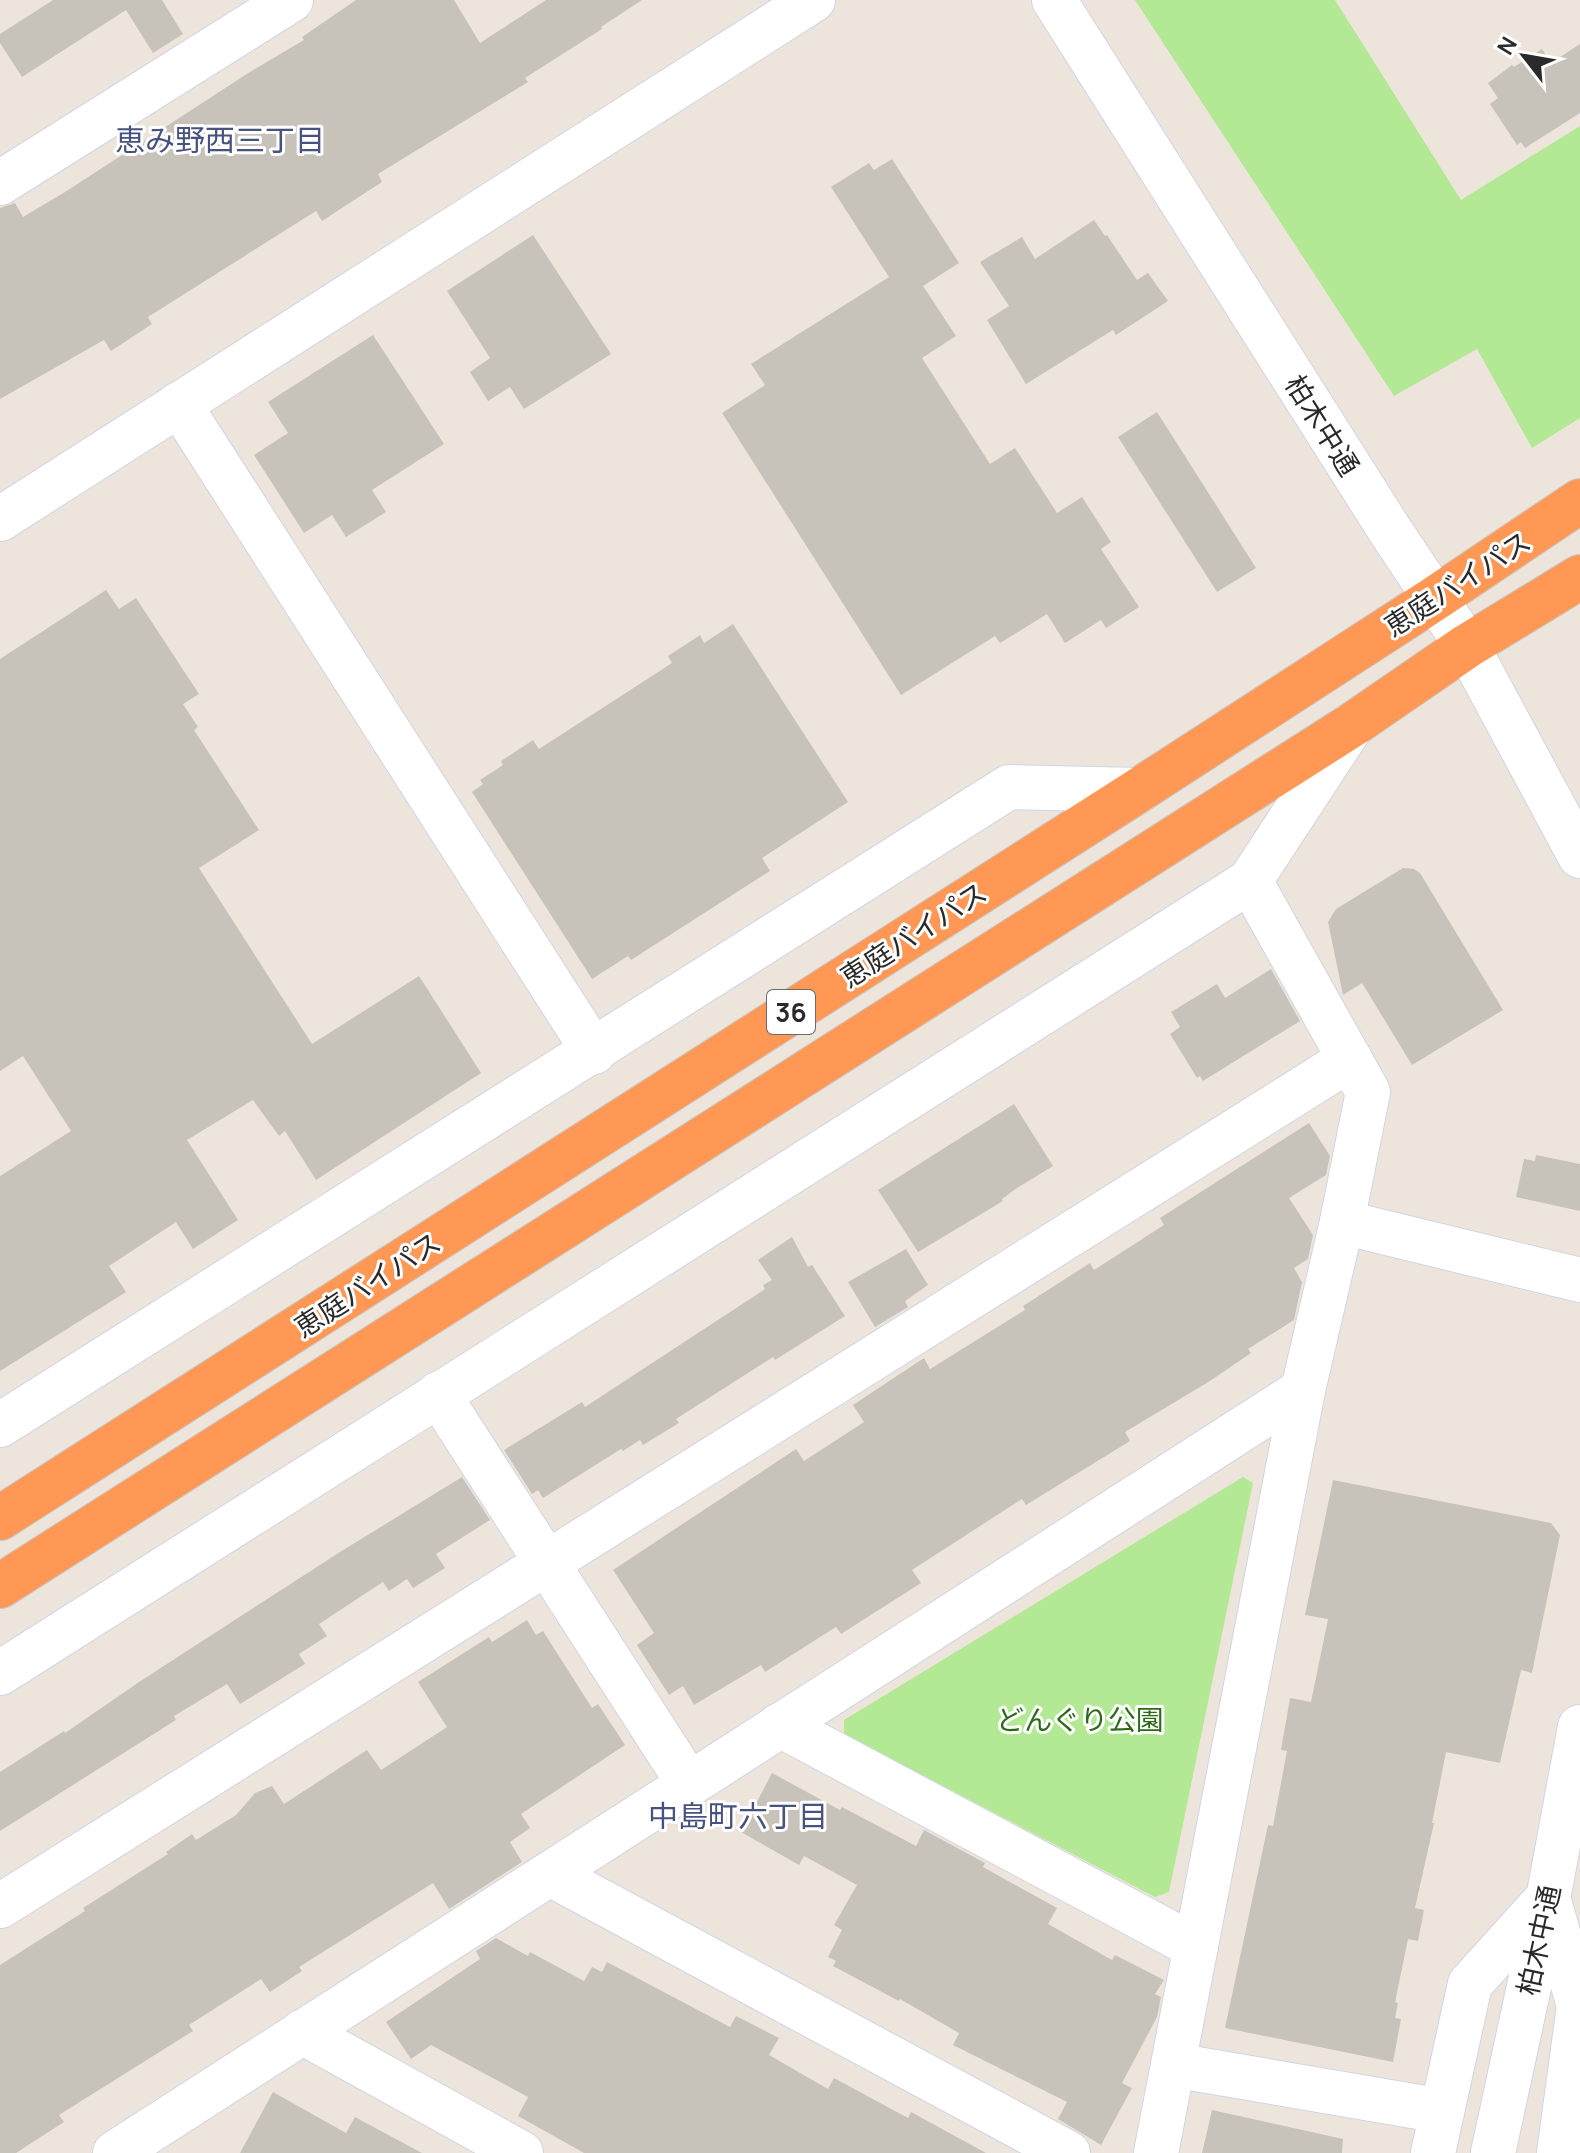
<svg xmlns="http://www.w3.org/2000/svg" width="1580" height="2153" font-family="Manrope,'Noto Sans JP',sans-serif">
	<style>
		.green { fill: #b3e894 }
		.building { fill: #c8c3ba }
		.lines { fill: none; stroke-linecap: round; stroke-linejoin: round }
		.minor-casing { stroke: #d0d5e4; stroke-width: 46 }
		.highway-casing { stroke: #c8c8c8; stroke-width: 46 }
		.minor { stroke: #fff; stroke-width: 44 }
		.highway { stroke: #ff9855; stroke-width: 44 }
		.labels { text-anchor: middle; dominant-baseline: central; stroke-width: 6; stroke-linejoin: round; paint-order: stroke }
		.shield { fill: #fff; stroke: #6a6a6a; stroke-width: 2 }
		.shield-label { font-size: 26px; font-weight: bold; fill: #2a2a2a }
		.street-label { font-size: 28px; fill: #2a2a2a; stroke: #fff }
		.park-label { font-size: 28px; fill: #2a6c15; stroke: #fff }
		.neighbourhood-label { font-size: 30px; fill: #47537e; stroke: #fff }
	</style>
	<rect width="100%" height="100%" fill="#ede5db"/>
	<g class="green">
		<path d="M 1135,0 L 1335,0 L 1461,200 L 1580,126 L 1580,418 L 1532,448 L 1477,349 L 1394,396 Z"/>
		<path d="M 1243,1477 L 1253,1483 L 1169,1892 L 1155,1897 L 844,1734 L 844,1720 Z"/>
	</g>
	<g class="building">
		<path d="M 53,0 L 162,0 L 183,34 L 153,53 L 126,10 L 22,77 L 0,43 L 0,34 Z"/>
		<path d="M 356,0 L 454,0 L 480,43 L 546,0 L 642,0 L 601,27 L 602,29 L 525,78 L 528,82 L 378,174 L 382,182 L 322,221 L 316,211 L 148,317 L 152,324 L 111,351 L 104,340 L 0,399 L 0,208 L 15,203 L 23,217 L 65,192 L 253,70 L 304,40 L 302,37 Z"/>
		<path d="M 1580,44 L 1580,113 L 1525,148 L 1521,142 L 1517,145 L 1490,104 L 1498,98 L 1488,83 L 1512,65 L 1514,67 L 1542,49 L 1551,63 Z"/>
		<path d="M 892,159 L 959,263 L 923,286 L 956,336 L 922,358 L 990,464 L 1015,448 L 1057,513 L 1082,497 L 1111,542 L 1101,549 L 1139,607 L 1106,628 L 1101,620 L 1065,643 L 1047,614 L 1000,643 L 995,636 L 901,695 L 722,413 L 765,385 L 751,364 L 889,277 L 831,187 L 869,163 L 874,170 Z"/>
		<path d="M 1094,220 L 1105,236 L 1107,235 L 1137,280 L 1148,273 L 1168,301 L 1116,335 L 1113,330 L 1026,384 L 987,320 L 1009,306 L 980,262 L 1022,237 L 1035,259 Z"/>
		<path d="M 533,235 L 611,354 L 524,409 L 510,387 L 488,401 L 470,372 L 490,358 L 447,291 Z"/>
		<path d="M 373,335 L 444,444 L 372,490 L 386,512 L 346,537 L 332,515 L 304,533 L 254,455 L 288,433 L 268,402 Z"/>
		<path d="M 1157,412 L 1256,568 L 1217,592 L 1118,437 Z"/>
		<path d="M 106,590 L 119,609 L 136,598 L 199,694 L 183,704 L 198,727 L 194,730 L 259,830 L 199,868 L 312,1044 L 419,976 L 481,1073 L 316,1180 L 285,1131 L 279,1136 L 253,1100 L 187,1140 L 238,1220 L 193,1249 L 176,1222 L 109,1266 L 126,1292 L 0,1371 L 0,1176 L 71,1131 L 23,1056 L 0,1071 L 0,659 Z"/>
		<path d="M 733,624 L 848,802 L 762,858 L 770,871 L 631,960 L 628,956 L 592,979 L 472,792 L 483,784 L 480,780 L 503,765 L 501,761 L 533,740 L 539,749 L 672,663 L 668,656 L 700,635 L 704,643 Z"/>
		<path d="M 1403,868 L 1414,869 L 1420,873 L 1503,1010 L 1412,1065 L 1362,983 L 1343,995 L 1328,922 L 1336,909 Z"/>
		<path d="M 1271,969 L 1300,1021 L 1203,1081 L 1200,1076 L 1197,1078 L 1170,1034 L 1180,1027 L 1171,1012 L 1217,984 L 1225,998 Z"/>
		<path d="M 1014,1104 L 1053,1166 L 1017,1188 L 1002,1199 L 1003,1201 L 918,1252 L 878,1190 Z"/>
		<path d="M 1309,1123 L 1330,1156 L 1326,1175 L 1289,1198 L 1313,1235 L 1308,1259 L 1294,1268 L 1302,1282 L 1294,1320 L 1248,1349 L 1251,1353 L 1210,1381 L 1125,1432 L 1130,1441 L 1026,1505 L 1022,1499 L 912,1570 L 921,1583 L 841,1634 L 836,1627 L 765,1672 L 761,1665 L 694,1705 L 683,1686 L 669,1695 L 637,1645 L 654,1633 L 613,1570 L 796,1449 L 804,1461 L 864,1422 L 853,1405 L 924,1358 L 930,1369 L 1025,1310 L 1023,1306 L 1090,1263 L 1094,1270 L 1164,1225 L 1160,1218 Z"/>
		<path d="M 1536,1155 L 1580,1164 L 1580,1211 L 1516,1197 L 1524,1159 L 1535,1161 Z"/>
		<path d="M 792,1237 L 808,1267 L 812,1265 L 845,1316 L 775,1360 L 773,1357 L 676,1419 L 679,1423 L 643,1445 L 640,1440 L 623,1451 L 621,1449 L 543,1498 L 538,1490 L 532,1494 L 504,1450 L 582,1402 L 585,1407 L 765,1289 L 763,1285 L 772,1280 L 758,1260 Z"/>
		<path d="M 906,1249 L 928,1285 L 905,1301 L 908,1307 L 875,1327 L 848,1282 Z"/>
		<path d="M 462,1477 L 490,1520 L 436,1554 L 445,1568 L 413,1588 L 407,1579 L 389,1591 L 383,1582 L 319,1624 L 327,1636 L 299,1654 L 305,1664 L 240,1704 L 227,1684 L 174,1716 L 176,1720 L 0,1831 L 0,1772 L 64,1731 L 65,1733 L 139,1682 L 340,1552 Z"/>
		<path d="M 1333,1480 L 1551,1523 L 1560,1535 L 1532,1673 L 1521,1670 L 1500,1763 L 1446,1752 L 1432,1823 L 1434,1823 L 1415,1908 L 1424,1910 L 1418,1941 L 1408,1939 L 1395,2002 L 1398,2003 L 1395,2018 L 1401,2019 L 1393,2062 L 1225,2028 L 1268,1825 L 1273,1826 L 1287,1751 L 1281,1750 L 1290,1698 L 1311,1702 L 1328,1619 L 1305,1615 Z"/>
		<path d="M 527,1620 L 536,1635 L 543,1631 L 592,1708 L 598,1704 L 625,1745 L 521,1814 L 530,1828 L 510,1842 L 522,1862 L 449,1909 L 433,1883 L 299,1967 L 302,1971 L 270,1992 L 261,1979 L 189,2025 L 193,2031 L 59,2115 L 64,2122 L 16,2153 L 0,2153 L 0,1965 L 85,1911 L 83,1908 L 168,1854 L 166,1852 L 192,1834 L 196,1840 L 236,1815 L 255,1793 L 272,1786 L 284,1804 L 367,1750 L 381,1770 L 447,1727 L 418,1682 L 489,1637 L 492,1642 Z"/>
		<path d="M 772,1773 L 840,1810 L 842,1807 L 916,1846 L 924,1830 L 985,1863 L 983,1867 L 1057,1908 L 1048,1924 L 1112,1960 L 1115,1955 L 1164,1980 L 1155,1994 L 1161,1997 L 1157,2017 L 1122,2083 L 1132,2088 L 1101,2145 L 1058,2119 L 1067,2102 L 953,2045 L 959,2033 L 900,1999 L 899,2001 L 833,1966 L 836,1961 L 828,1957 L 842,1930 L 834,1925 L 857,1885 L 804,1856 L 799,1865 L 741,1832 Z"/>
		<path d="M 496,1938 L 528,1956 L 530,1952 L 584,1981 L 592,1967 L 602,1972 L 607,1962 L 730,2027 L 736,2016 L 779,2038 L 769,2055 L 828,2089 L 834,2078 L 908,2118 L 911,2112 L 986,2153 L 584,2153 L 518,2116 L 528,2097 L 431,2045 L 411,2059 L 386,2022 L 480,1959 L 476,1951 Z"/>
		<path d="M 273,2092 L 346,2133 L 355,2117 L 422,2153 L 240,2153 Z"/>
		<path d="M 1212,2110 L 1343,2139 L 1342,2153 L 1202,2153 Z"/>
	</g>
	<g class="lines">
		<defs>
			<g id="minor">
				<path d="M 1054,0 L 1391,532 L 1467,646 L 1580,856"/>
				<path d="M 0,183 L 291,0"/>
				<path d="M 179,404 L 594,1052"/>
				<path d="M 0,519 L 813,0"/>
				<path d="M 1342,1222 L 1580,1280"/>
				<path d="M 438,1394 L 689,1784"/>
				<path d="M 0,1425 L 1009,787 L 1139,790"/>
				<path d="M 0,1673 L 1250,881 L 1352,725"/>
				<path d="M 780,1725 L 1196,1947"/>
				<path d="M 550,1874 L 1068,2153"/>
				<path d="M 1549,1901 L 1579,2006 L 1559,2153"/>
				<path d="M 0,1906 L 1350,1059"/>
				<path d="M 302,2032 L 521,2153"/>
				<path d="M 1173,2065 L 1442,2111"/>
				<path d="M 115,2153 L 1303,1390"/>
				<path d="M 1156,2153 L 1303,1390 L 1342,1222 L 1368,1092 L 1250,881"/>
				<path d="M 1433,2153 L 1470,1984 L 1546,1900"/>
				<path d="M 1493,2153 L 1548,1899 L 1580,1727"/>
			</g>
			<g id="highway">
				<path d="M 0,1518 L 1139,790 L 1434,599 L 1580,501"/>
				<path d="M 0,1586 L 1352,725 L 1467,646 L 1580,577"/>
			</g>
		</defs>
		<use href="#minor" class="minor-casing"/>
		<use href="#highway" class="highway-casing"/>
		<use href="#minor" class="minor"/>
		<use href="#highway" class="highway"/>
	</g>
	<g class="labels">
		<rect class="shield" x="767" y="990" width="48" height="44" rx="6"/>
		<g class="shield-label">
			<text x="791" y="1012">36</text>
		</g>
		<g class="street-label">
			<text transform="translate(1323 425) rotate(58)">柏木中通</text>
			<text transform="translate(1457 583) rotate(-33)">恵庭バイパス</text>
			<text transform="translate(913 934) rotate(-33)">恵庭バイパス</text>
			<text transform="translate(367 1284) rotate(-33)">恵庭バイパス</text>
			<text transform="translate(1538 1940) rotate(-78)">柏木中通</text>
		</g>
		<g class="park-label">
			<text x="1080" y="1719">どんぐり公園</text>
		</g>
		<g class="neighbourhood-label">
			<text x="220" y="139">恵み野西三丁目</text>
			<text x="738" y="1815">中島町六丁目</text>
		</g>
	</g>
	<g transform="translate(1524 56) rotate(301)" stroke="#ffffff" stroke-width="6" paint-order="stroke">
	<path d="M0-6L14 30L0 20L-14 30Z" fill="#2a2a2a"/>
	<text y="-12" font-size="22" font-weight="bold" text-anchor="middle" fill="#2a2a2a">N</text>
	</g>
</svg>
